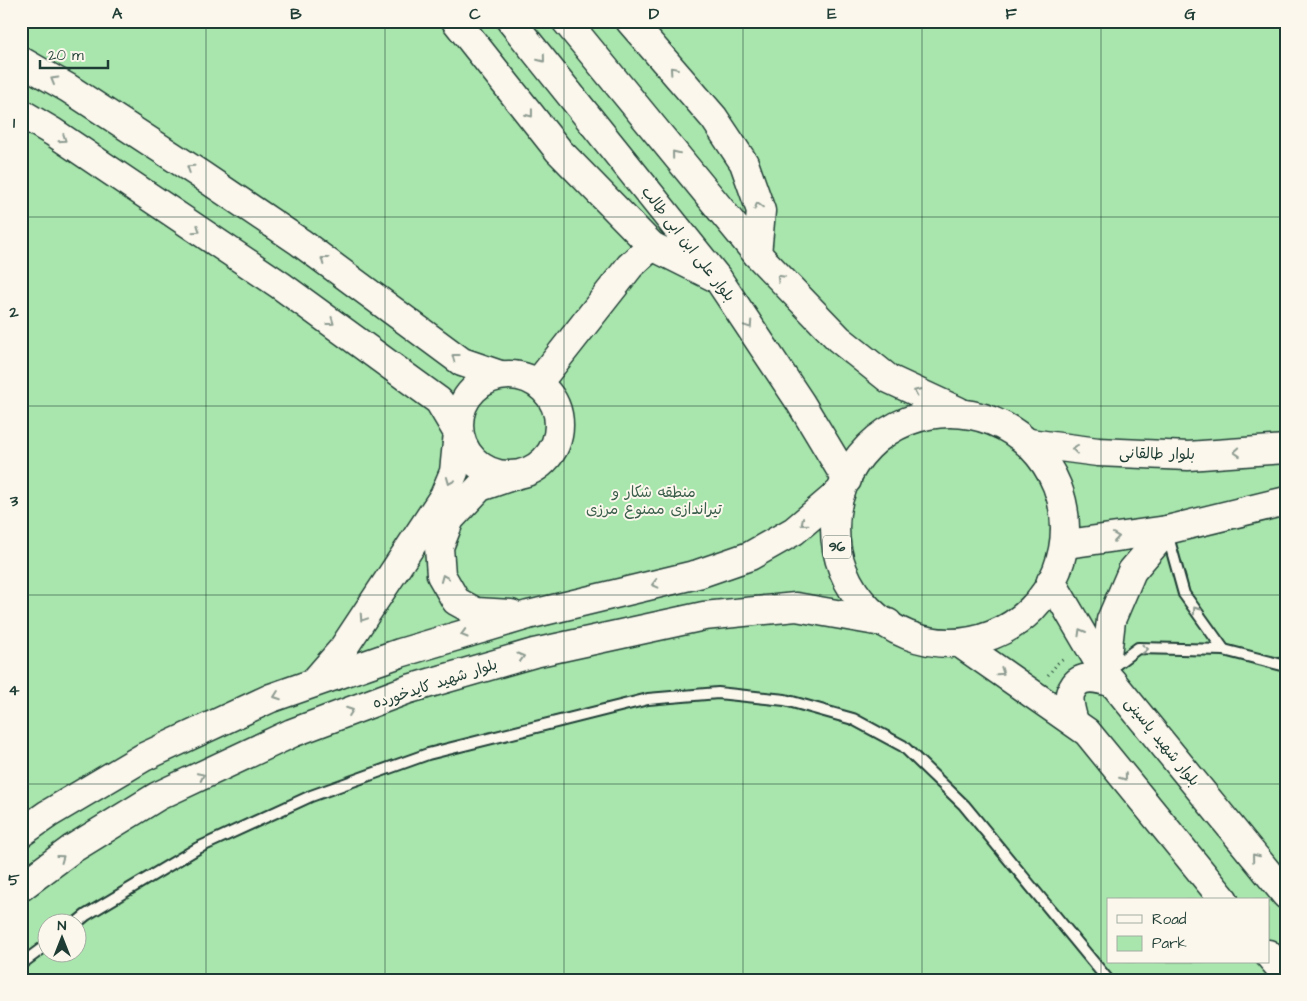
<svg xmlns="http://www.w3.org/2000/svg" width="1307" height="1001" font-family="'Architects Daughter','Playpen Sans Arabic',sans-serif">
	<style>
		.green { fill: #a9e6ad; stroke: #649270; fill-rule: evenodd }
		.lines { fill: none; stroke-linecap: round; stroke-linejoin: round }
		.lane-casing { stroke: #1f3d34; stroke-width: 14 }
		.secondary-casing { stroke: #1f3d34; stroke-width: 31 }
		.primary-casing { stroke: #1f3d34; stroke-width: 31 }
		.path { stroke: #1f3d34; stroke-width: 3; stroke-dasharray: 1 4; stroke-linecap: butt }
		.lane { stroke: #fbf7ec; stroke-width: 10 }
		.secondary { stroke: #fbf7ec; stroke-width: 28 }
		.primary { stroke: #fbf7ec; stroke-width: 28 }
		.oneway { stroke: #8d9a90 }
		.grid { fill: none; stroke: #1f3d34; stroke-width: 1; stroke-opacity: 0.55 }
		.labels { text-anchor: middle; dominant-baseline: central; stroke-width: 4; stroke-linejoin: round; paint-order: stroke }
		.shield { fill: #fbf7ec; stroke: #61756b; stroke-width: 1 }
		.shield-label { font-size: 14px; font-weight: bold; fill: #1f3d34 }
		.street-label { font-size: 15px; fill: #1f3d34; stroke: #fbf7ec }
		.park-label { font-size: 15px; fill: #3b5f4c; stroke: #fbf7ec }
		.neatline { fill: none; stroke: #1f3d34; stroke-width: 2 }
		.grid-label { font-size: 16px; text-anchor: middle; font-weight: bold; fill: #1f3d34 }
	</style>
	<rect width="100%" height="100%" fill="#fbf7ec"/>
	<filter id="ink" filterUnits="userSpaceOnUse"><feTurbulence type="fractalNoise" baseFrequency=".02" numOctaves="2"/><feDisplacementMap in="SourceGraphic" scale="10" xChannelSelector="R" yChannelSelector="G"/><feConvolveMatrix kernelMatrix="1 2 1 2 8 2 1 2 1" color-interpolation-filters="sRGB"/></filter>
	<g filter="url(#ink)">
		<path class="green" d="M 21,21 L 1286,21 L 1286,980 L 21,980 ZM 1108,900 L 1268,900 L 1268,962 L 1108,962 ZM 48,924 L 78,924 L 78,954 L 48,954 Z"/>
		<g class="lines">
			<defs>
				<g id="lane">
					<path d="M 1167,533 L 1184,594 L 1224,650"/>
					<path d="M 1111,668 L 1138,648 L 1224,650 L 1286,666"/>
					<path d="M 75,924 L 86,915 L 198,848 L 311,796 L 428,754 L 648,699 L 718,693 L 785,700 L 853,719 L 903,746 L 964,805 L 1108,980"/>
					<path d="M 21,964 L 48,944"/>
				</g>
				<g id="secondary">
					<path d="M 456,21 L 559,151 L 652,246 L 718,279"/>
					<path d="M 630,21 L 714,118 L 744,163 L 761,211 L 757,254"/>
					<path d="M 21,61 L 68,88 L 201,175 L 300,242 L 462,362 L 500,375"/>
					<path d="M 21,113 L 53,132 L 280,285 L 439,401 L 458,433 L 454,472 L 444,496 L 342,650 L 315,681"/>
					<circle cx="509" cy="425" r="50"/>
					<path d="M 538,383 L 630,266 L 652,246"/>
					<path d="M 511,614 L 476,612 L 456,601 L 441,575 L 439,547 L 450,519 L 480,487 L 515,475"/>
					<path d="M 21,833 L 48,814 L 144,757 L 271,698 L 400,653 L 528,615 L 698,574 L 750,556 L 794,531 L 841,491"/>
					<path d="M 21,887 L 72,849 L 158,796 L 292,733 L 409,689 L 534,653 L 704,616 L 796,607 L 888,623"/>
				</g>
				<g id="primary">
					<path d="M 511,21 L 718,279 L 800,402 L 847,480"/>
					<path d="M 566,21 L 757,254 L 839,339 L 889,379 L 958,411"/>
					<circle cx="950" cy="528" r="115"/>
					<path d="M 1029,443 L 1098,452 L 1188,456 L 1286,449"/>
					<path d="M 1067,544 L 1167,530 L 1286,501"/>
					<path d="M 1051,581 L 1105,673 L 1286,895"/>
					<path d="M 961,644 L 1087,732 L 1224,900"/>
					<path d="M 1105,673 L 1111,620 L 1132,571 L 1167,530"/>
					<path d="M 1074,722 C 1072,714 1068,703 1070,694 C 1070,692 1072,690 1073,688 C 1081,673 1100,679 1113,683"/>
					<path d="M 1268,954 L 1286,975"/>
				</g>
			</defs>
			<use href="#lane" class="lane-casing"/>
			<use href="#secondary" class="secondary-casing"/>
			<use href="#primary" class="primary-casing"/>
			<path class="path" d="M 1048,675 L 1058,663 L 1064,659"/>
			<use href="#lane" class="lane"/>
			<use href="#secondary" class="secondary"/>
			<use href="#primary" class="primary"/>
		</g>
		<defs><path id="oneway-chevron" d="M-2-3.5L2.5 0L-2 3.5" fill="none" stroke-width="1.6" stroke-linecap="round" stroke-linejoin="round" transform="scale(1.25)"/></defs>
		<g class="oneway">
			<use href="#oneway-chevron" transform="translate(542 59) rotate(51)"/>
			<use href="#oneway-chevron" transform="translate(673 70) rotate(-131)"/>
			<use href="#oneway-chevron" transform="translate(54 80) rotate(-150)"/>
			<use href="#oneway-chevron" transform="translate(530 114) rotate(52)"/>
			<use href="#oneway-chevron" transform="translate(63 139) rotate(34)"/>
			<use href="#oneway-chevron" transform="translate(675 154) rotate(-129)"/>
			<use href="#oneway-chevron" transform="translate(190 168) rotate(-147)"/>
			<use href="#oneway-chevron" transform="translate(758 206) rotate(-105)"/>
			<use href="#oneway-chevron" transform="translate(197 230) rotate(34)"/>
			<use href="#oneway-chevron" transform="translate(324 260) rotate(-143)"/>
			<use href="#oneway-chevron" transform="translate(780 278) rotate(-134)"/>
			<use href="#oneway-chevron" transform="translate(331 322) rotate(36)"/>
			<use href="#oneway-chevron" transform="translate(749 325) rotate(56)"/>
			<use href="#oneway-chevron" transform="translate(455 357) rotate(-143)"/>
			<use href="#oneway-chevron" transform="translate(917 392) rotate(-155)"/>
			<use href="#oneway-chevron" transform="translate(1075 449) rotate(-173)"/>
			<use href="#oneway-chevron" transform="translate(1237 452) rotate(176)"/>
			<use href="#oneway-chevron" transform="translate(450 481) rotate(112)"/>
			<use href="#oneway-chevron" transform="translate(804 523) rotate(140)"/>
			<use href="#oneway-chevron" transform="translate(1116 537) rotate(-8)"/>
			<use href="#oneway-chevron" transform="translate(444 578) rotate(-112)"/>
			<use href="#oneway-chevron" transform="translate(655 584) rotate(166)"/>
			<use href="#oneway-chevron" transform="translate(1196 610) rotate(-125)"/>
			<use href="#oneway-chevron" transform="translate(363 618) rotate(124)"/>
			<use href="#oneway-chevron" transform="translate(1081 632) rotate(-120)"/>
			<use href="#oneway-chevron" transform="translate(464 634) rotate(164)"/>
			<use href="#oneway-chevron" transform="translate(1145 649) rotate(-1)"/>
			<use href="#oneway-chevron" transform="translate(521 657) rotate(-16)"/>
			<use href="#oneway-chevron" transform="translate(1001 672) rotate(34)"/>
			<use href="#oneway-chevron" transform="translate(277 696) rotate(160)"/>
			<use href="#oneway-chevron" transform="translate(350 711) rotate(-20)"/>
			<use href="#oneway-chevron" transform="translate(201 776) rotate(-26)"/>
			<use href="#oneway-chevron" transform="translate(1124 777) rotate(51)"/>
			<use href="#oneway-chevron" transform="translate(1255 857) rotate(-129)"/>
			<use href="#oneway-chevron" transform="translate(61 858) rotate(-36)"/>
		</g>
	</g>
	<path class="grid" d="M 206,21 L 206,980M 385,21 L 385,980M 564,21 L 564,980M 743,21 L 743,980M 922,21 L 922,980M 1101,21 L 1101,980M 21,217 L 1286,217M 21,406 L 1286,406M 21,595 L 1286,595M 21,784 L 1286,784"/>
	<g class="labels">
		<rect class="shield" x="823" y="535.5" width="28" height="23" rx="4"/>
		<g class="shield-label">
			<text x="837" y="547">96</text>
		</g>
		<g class="street-label">
			<text transform="translate(688 244) rotate(52)">بلوار علی ابن ابی طالب</text>
			<text transform="translate(1157 454) rotate(1)">بلوار طالقانی</text>
			<text transform="translate(435 684) rotate(-18)">بلوار شهید کایدخورده</text>
			<text transform="translate(1162 742) rotate(51)">بلوار شهید یاسینی</text>
		</g>
		<g class="park-label">
			<text x="654" y="492">منطقه شکار و<tspan x="654" dy="17">تیراندازی ممنوع مرزی</tspan></text>
		</g>
	</g>
	<rect width="1307" height="1001" fill="none" stroke="#fbf7ec" stroke-width="55"/>
	<rect x="1107" y="898" width="162" height="65" fill="#fbf7ec" stroke="#a3ada2"/>
	<rect x="1117" y="915" width="25" height="8" fill="#fbf7ec" stroke="#a3ada2"/>
	<text x="1152" y="924" font-size="15" fill="#1f3d34">Road</text>
	<rect x="1117" y="936" width="25" height="15" fill="#a9e6ad" stroke="#a3ada2"/>
	<text x="1152" y="948" font-size="15" fill="#1f3d34">Park</text>
	<g transform="translate(62 938)"><circle r="24" fill="#fbf7ec" stroke="#a3ada2"/>
	<path d="M0-4L9 19L0 12L-9 19Z" fill="#1f3d34"/>
	<text y="-8" font-size="14" font-weight="bold" text-anchor="middle" fill="#1f3d34">N</text>
	</g>
	<path d="M40 60v8h68v-8" fill="none" stroke="#1f3d34" stroke-width="2.5"/>
	<text x="48" y="60" font-size="15" fill="#1f3d34" stroke="#fbf7ec" stroke-width="4" paint-order="stroke">20 m</text>
	<rect x="28" y="28" width="1252" height="946" class="neatline"/>
	<g class="grid-label">
		<text x="117" y="19">A</text>
		<text x="296" y="19">B</text>
		<text x="475" y="19">C</text>
		<text x="654" y="19">D</text>
		<text x="832" y="19">E</text>
		<text x="1011" y="19">F</text>
		<text x="1190" y="19">G</text>
		<text x="14" y="128">1</text>
		<text x="14" y="317">2</text>
		<text x="14" y="506">3</text>
		<text x="14" y="695">4</text>
		<text x="14" y="885">5</text>
	</g>
</svg>
